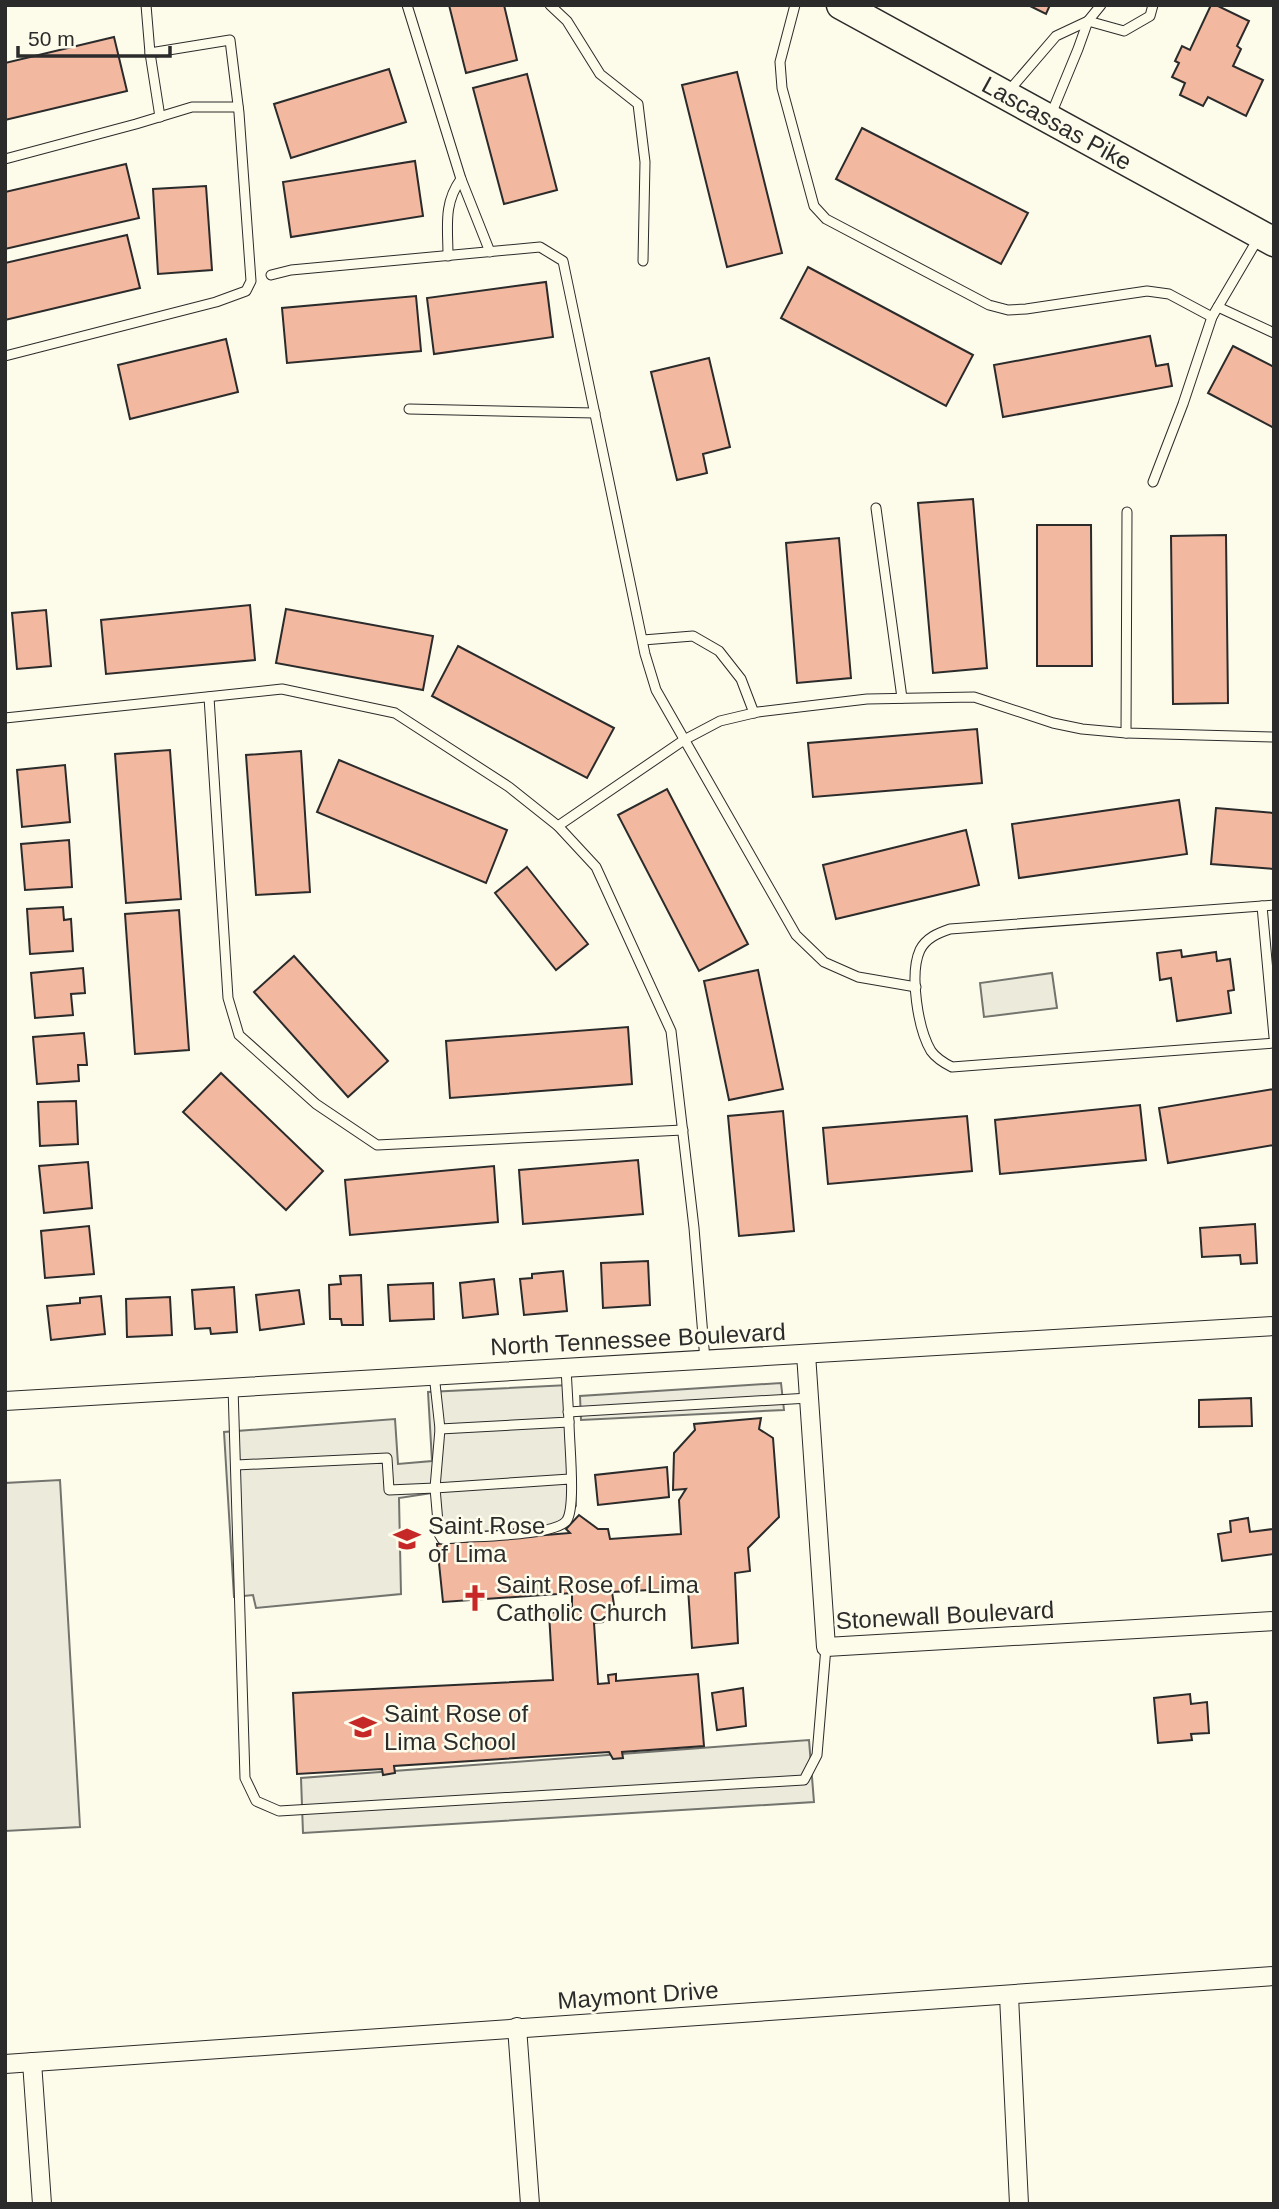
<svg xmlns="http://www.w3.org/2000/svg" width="1279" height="2209" font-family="Helvetica,sans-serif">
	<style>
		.green { fill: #ecebdb; stroke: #74746e; stroke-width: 2 }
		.parking { fill: #eceadb; stroke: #74746e; stroke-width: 2 }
		.building { fill: #f2b8a0; stroke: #2b2b2b; stroke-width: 2 }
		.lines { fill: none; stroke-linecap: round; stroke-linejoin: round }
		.lane-casing { stroke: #2b2b2b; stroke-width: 11 }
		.street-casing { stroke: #2b2b2b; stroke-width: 20 }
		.primary-casing { stroke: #2b2b2b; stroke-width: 31 }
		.lane { stroke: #fdfbea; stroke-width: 9 }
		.street { stroke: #fdfbea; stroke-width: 18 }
		.primary { stroke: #fdfbea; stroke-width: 28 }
		.labels { text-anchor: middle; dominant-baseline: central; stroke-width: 5; stroke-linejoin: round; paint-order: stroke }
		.street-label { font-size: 24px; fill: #2b2b2b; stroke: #fdfbea }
		.poi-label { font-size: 24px; fill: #2b2b2b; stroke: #fdfbea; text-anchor: start }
	</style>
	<rect width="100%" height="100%" fill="#fdfbea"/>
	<g class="green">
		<path d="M 1052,973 L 1057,1008 L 984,1017 L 980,983 Z"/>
		<path d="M 60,1480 L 80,1827 L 5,1831 L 5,1483 Z"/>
	</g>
	<g class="parking">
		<path d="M 781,1383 L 784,1410 L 581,1420 L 580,1396 Z"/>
		<path d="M 569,1385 L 576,1506 L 561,1525 L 436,1536 L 432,1493 L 399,1498 L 401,1594 L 256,1608 L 253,1595 L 234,1597 L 224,1432 L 395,1419 L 398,1464 L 432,1461 L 428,1392 Z"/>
		<path d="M 809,1740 L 814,1802 L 303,1833 L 301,1778 Z"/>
	</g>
	<g class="building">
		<path d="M 449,5 L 504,5 L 517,60 L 466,73 Z"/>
		<path d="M 1028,5 L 1050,5 L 1046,14 Z"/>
		<path d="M 1211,5 L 1216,5 L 1249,21 L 1237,46 L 1241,49 L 1233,66 L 1263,80 L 1246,116 L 1208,97 L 1203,106 L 1180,95 L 1185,83 L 1172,77 L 1179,63 L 1175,61 L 1182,46 L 1190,50 Z"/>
		<path d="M 114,37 L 127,91 L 5,120 L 5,63 Z"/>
		<path d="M 389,69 L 406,122 L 291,158 L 274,104 Z"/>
		<path d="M 737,72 L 782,253 L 727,267 L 682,85 Z"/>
		<path d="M 527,74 L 557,190 L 504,204 L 473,88 Z"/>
		<path d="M 862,128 L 1028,213 L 1001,264 L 836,179 Z"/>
		<path d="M 415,161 L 423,216 L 291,237 L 283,182 Z"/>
		<path d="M 126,164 L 139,218 L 5,249 L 5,192 Z"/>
		<path d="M 206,186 L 212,270 L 158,274 L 153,189 Z"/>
		<path d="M 127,235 L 140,288 L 5,320 L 5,263 Z"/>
		<path d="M 808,267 L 973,355 L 946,406 L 781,318 Z"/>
		<path d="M 546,282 L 553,337 L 434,354 L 427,298 Z"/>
		<path d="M 416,296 L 421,351 L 287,363 L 282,308 Z"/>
		<path d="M 1150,336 L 1156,366 L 1168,364 L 1172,386 L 1003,417 L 994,365 Z"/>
		<path d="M 226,339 L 238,392 L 130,419 L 118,365 Z"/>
		<path d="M 1233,346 L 1274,367 L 1274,428 L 1208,393 Z"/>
		<path d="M 709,358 L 730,447 L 703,454 L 707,473 L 677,480 L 651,372 Z"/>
		<path d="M 973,499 L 987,668 L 933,673 L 918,503 Z"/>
		<path d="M 1037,525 L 1091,525 L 1092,666 L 1037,666 Z"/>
		<path d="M 1226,535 L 1228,703 L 1173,704 L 1171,536 Z"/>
		<path d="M 839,538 L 851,678 L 797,683 L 786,543 Z"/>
		<path d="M 250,605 L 255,660 L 106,674 L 101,620 Z"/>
		<path d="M 286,609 L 433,636 L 423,690 L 276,663 Z"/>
		<path d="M 46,610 L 51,666 L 17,669 L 12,613 Z"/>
		<path d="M 458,646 L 614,728 L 587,778 L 432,696 Z"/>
		<path d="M 977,729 L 982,783 L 813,797 L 808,743 Z"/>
		<path d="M 170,750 L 181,899 L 126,903 L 115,754 Z"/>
		<path d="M 301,751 L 310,892 L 256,895 L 246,755 Z"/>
		<path d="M 339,760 L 507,830 L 486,883 L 317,812 Z"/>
		<path d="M 65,765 L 70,822 L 22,827 L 17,770 Z"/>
		<path d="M 667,789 L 748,944 L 699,971 L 618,815 Z"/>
		<path d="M 1179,800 L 1187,854 L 1019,878 L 1012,824 Z"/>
		<path d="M 1216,808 L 1274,813 L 1274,869 L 1211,864 Z"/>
		<path d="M 966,830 L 979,885 L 836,919 L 823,865 Z"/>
		<path d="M 69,840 L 72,887 L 25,890 L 21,844 Z"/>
		<path d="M 527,867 L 588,944 L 556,970 L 495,893 Z"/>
		<path d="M 63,907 L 64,920 L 71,919 L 73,951 L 30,954 L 27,909 Z"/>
		<path d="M 179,910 L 189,1050 L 135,1054 L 125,914 Z"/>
		<path d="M 1181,950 L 1182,957 L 1216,952 L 1217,961 L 1230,959 L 1234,990 L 1228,991 L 1231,1013 L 1177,1021 L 1171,978 L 1160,980 L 1157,953 Z"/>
		<path d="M 294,956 L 388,1061 L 348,1097 L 254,992 Z"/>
		<path d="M 83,968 L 85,993 L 71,994 L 73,1015 L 35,1018 L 31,973 Z"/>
		<path d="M 758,970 L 783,1089 L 729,1100 L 704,981 Z"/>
		<path d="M 628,1027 L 632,1084 L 450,1098 L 446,1041 Z"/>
		<path d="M 84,1033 L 87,1065 L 78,1065 L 79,1081 L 37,1084 L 33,1037 Z"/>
		<path d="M 221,1073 L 323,1171 L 286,1210 L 183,1112 Z"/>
		<path d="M 1274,1089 L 1274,1145 L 1168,1163 L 1159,1108 Z"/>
		<path d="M 76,1101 L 78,1144 L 40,1146 L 38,1102 Z"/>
		<path d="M 1140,1105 L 1146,1160 L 1000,1174 L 995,1120 Z"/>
		<path d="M 783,1111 L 794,1231 L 739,1236 L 728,1116 Z"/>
		<path d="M 967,1116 L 972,1171 L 828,1184 L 823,1128 Z"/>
		<path d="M 638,1160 L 643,1214 L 523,1224 L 519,1170 Z"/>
		<path d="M 88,1162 L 92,1208 L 44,1213 L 39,1166 Z"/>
		<path d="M 494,1166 L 498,1222 L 350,1235 L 345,1180 Z"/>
		<path d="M 1255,1224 L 1257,1263 L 1241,1264 L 1240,1255 L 1202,1257 L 1200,1228 Z"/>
		<path d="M 89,1226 L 94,1274 L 45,1278 L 41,1231 Z"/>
		<path d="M 648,1261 L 650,1305 L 603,1308 L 601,1263 Z"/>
		<path d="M 563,1271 L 567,1311 L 524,1315 L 520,1279 L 532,1278 L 532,1274 Z"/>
		<path d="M 361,1275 L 363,1325 L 342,1325 L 341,1319 L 330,1319 L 329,1285 L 341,1284 L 340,1276 Z"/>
		<path d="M 494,1279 L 498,1314 L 463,1318 L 460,1283 Z"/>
		<path d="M 433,1283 L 434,1319 L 390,1321 L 388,1285 Z"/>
		<path d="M 234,1287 L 237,1332 L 211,1334 L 210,1328 L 195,1329 L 192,1290 Z"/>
		<path d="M 299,1290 L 304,1324 L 260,1330 L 256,1295 Z"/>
		<path d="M 101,1296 L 105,1334 L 51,1340 L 47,1306 L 80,1303 L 80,1298 Z"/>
		<path d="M 170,1297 L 172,1335 L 127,1337 L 126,1299 Z"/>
		<path d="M 1251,1398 L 1252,1426 L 1199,1427 L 1199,1400 Z"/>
		<path d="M 761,1418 L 759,1429 L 773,1438 L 779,1517 L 748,1548 L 750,1571 L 735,1573 L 738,1643 L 692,1648 L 688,1588 L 612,1592 L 614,1605 L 603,1622 L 594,1623 L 598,1684 L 609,1683 L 608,1675 L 616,1674 L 616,1681 L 698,1674 L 704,1746 L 622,1752 L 623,1758 L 613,1759 L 609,1752 L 394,1766 L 395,1773 L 383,1775 L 382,1769 L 297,1774 L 293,1693 L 553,1680 L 549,1613 L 572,1610 L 572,1593 L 443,1602 L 437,1544 L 570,1533 L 566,1529 L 579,1515 L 598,1529 L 608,1529 L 610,1539 L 681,1534 L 679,1500 L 686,1489 L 673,1490 L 674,1453 L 695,1430 L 694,1424 Z"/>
		<path d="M 667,1467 L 669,1497 L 598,1505 L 595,1475 Z"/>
		<path d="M 1248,1518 L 1250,1532 L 1273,1529 L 1274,1554 L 1222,1561 L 1218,1534 L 1231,1532 L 1230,1521 Z"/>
		<path d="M 743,1688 L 746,1726 L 717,1730 L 712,1693 Z"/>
		<path d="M 1190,1694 L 1191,1704 L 1207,1702 L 1209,1733 L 1191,1734 L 1192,1740 L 1158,1743 L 1154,1698 Z"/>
	</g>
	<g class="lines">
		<defs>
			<g id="lane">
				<path d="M 407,5 L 461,179 L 490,252"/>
				<path d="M 550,5 L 567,21 L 600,74 L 638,104 L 645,162 L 643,261"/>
				<path d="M 795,5 L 780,62 L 782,88 L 814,206 L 826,219 L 989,305 L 1008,310 L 1026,309 L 1147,291 L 1169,294 L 1212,317"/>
				<path d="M 1088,21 L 1124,31 L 1150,16 L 1153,5"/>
				<path d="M 150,53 L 160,117"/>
				<path d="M 1007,93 L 1056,36 L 1088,21 L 1101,5"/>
				<path d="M 1050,117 L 1078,49 L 1088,21"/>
				<path d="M 5,159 L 136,124 L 192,107 L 238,107"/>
				<path d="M 448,256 C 448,227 443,204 461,179"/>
				<path d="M 271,275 L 291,270 L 540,247 L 563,261 L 645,654 L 656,690 L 796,935 L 824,962 L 858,977 L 916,987"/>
				<path d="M 1218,307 L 1274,333"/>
				<path d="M 5,356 L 216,302 L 246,291 L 251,281 L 239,113 L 230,40 L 150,53 L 146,5"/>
				<path d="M 409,409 L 595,413"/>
				<path d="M 1153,482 L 1183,404 L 1212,317 L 1259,237"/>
				<path d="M 876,508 L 902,698"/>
				<path d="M 643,640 L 693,636 L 719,651 L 741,679 L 754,713"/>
				<path d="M 209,697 L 228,998 L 239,1035 L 316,1104 L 377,1145 L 683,1130"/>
				<path d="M 5,718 L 282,689 L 395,713 L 509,787 L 558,826 L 596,867 L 671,1031 L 694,1228 L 705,1360"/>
				<path d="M 1126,733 L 1127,512"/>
				<path d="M 558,826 L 684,740 L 720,721 L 758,712 L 867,699 L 974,697 L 1053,723 L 1082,729 L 1126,733 L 1274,737"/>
				<path d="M 1274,905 L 950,929 C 938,933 926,938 920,950 C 909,974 918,1029 931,1051 C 936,1058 944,1063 952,1067 L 1274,1043"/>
				<path d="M 1262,906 L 1274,1037"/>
				<path d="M 434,1374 L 440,1429 L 569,1422 L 566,1368"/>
				<path d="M 233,1387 L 245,1778 L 256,1801 L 279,1811 L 804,1780 L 817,1755 L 826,1647"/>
				<path d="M 568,1412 L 809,1398"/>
				<path d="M 569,1422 C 569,1442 576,1505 567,1520 C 557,1536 476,1536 456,1538 L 442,1539 L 439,1534 L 435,1488 L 570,1479"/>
				<path d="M 236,1465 L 387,1458 L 389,1490 L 435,1488 L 440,1429"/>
			</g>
			<g id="street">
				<path d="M 806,1354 L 826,1647 L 1274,1621"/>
				<path d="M 5,1401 L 1274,1326"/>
				<path d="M 1009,1996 L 1019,2204"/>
				<path d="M 517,2027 L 530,2204"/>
				<path d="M 32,2062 L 42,2204"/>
				<path d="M 5,2064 L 1274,1976"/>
			</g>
			<path id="primary" d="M 841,5 L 1274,242"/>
		</defs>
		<use href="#lane" class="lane-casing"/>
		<use href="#street" class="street-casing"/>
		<use href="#primary" class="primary-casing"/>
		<use href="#lane" class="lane"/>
		<use href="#street" class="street"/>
		<use href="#primary" class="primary"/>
	</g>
	<defs>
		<symbol id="school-bare" viewBox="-9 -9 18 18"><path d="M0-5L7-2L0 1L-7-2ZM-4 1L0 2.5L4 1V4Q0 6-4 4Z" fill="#c62828" stroke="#fdfbea" stroke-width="2.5" paint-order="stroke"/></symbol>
		<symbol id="church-bare" viewBox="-9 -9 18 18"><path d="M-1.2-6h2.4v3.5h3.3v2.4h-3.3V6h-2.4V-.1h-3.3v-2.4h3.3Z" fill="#c62828" stroke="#fdfbea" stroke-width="2.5" paint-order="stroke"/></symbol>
	</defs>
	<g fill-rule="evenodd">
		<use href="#school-bare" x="388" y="1520" width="38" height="38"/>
		<use href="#church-bare" x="456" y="1579" width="38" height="38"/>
		<use href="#school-bare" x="344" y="1708" width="38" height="38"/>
	</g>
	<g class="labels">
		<g class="street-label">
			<text transform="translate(1057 123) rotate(29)">Lascassas Pike</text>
			<text transform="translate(638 1339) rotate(-3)">North Tennessee Boulevard</text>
			<text transform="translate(945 1615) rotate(-3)">Stonewall Boulevard</text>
			<text transform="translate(638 1995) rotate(-4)">Maymont Drive</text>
		</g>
		<g class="poi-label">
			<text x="428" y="1525">Saint Rose<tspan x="428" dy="28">of Lima</tspan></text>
			<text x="496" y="1584">Saint Rose of Lima<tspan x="496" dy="28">Catholic Church</tspan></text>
			<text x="384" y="1713">Saint Rose of<tspan x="384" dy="28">Lima School</tspan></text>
		</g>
	</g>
	<rect width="1279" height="2209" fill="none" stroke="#2b2b2b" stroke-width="14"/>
	<path d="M18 46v10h152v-10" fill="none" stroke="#2b2b2b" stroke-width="3.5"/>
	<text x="28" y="46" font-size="21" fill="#2b2b2b" stroke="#fdfbea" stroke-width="5" paint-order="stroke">50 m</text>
</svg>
